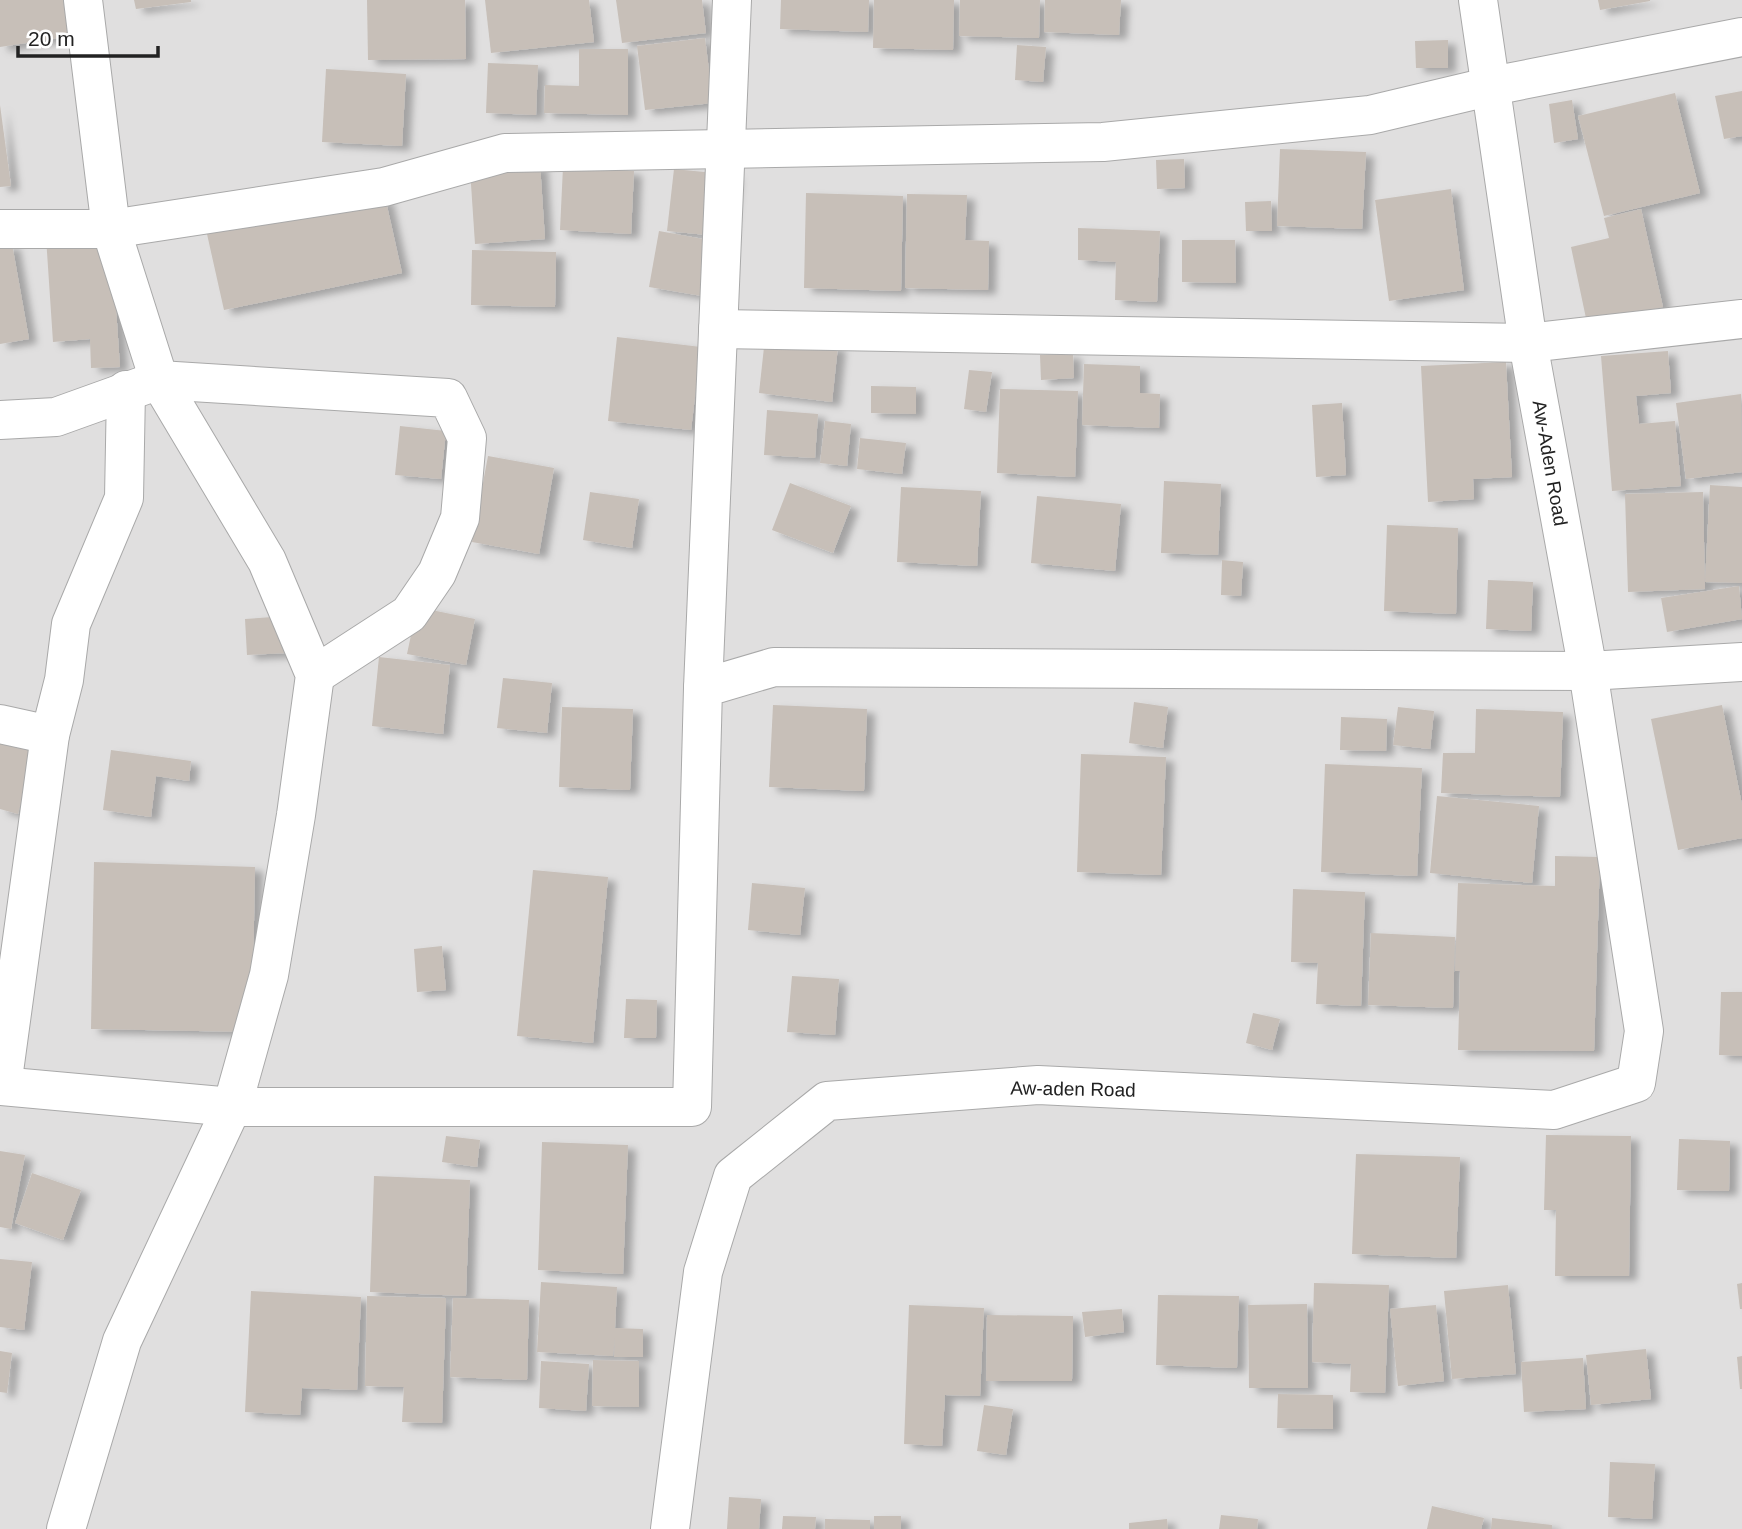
<svg xmlns="http://www.w3.org/2000/svg" width="1742" height="1529" font-family="Arial,sans-serif">
	<style>
		.residential { fill: #e0dfdf }
		.building { fill: #c7bfb8; filter: url(#shadow) }
		.lines { fill: none; stroke-linecap: round; stroke-linejoin: round }
		.minor-casing { stroke: #a9a9a9; stroke-width: 40 }
		.minor { stroke: #fff; stroke-width: 38 }
		.labels { text-anchor: middle; dominant-baseline: central; stroke-width: 5; stroke-linejoin: round; paint-order: stroke }
		.street-label { font-size: 19px; fill: #222; stroke: #fff }
	</style>
	<defs>
		<filter id="shadow"><feDropShadow dx="8" dy="4.5" stdDeviation="3.5" flood-color="#0004"/></filter>
	</defs>
	<rect width="100%" height="100%" fill="#f2efe9"/>
	<rect class="residential" x="0" y="0" width="1742" height="1529"/>
	<g class="building">
		<path d="M 0,0 L 74,0 L 79,35 L 0,47 Z"/>
		<path d="M 134,0 L 191,0 L 191,2 L 136,9 Z"/>
		<path d="M 367,0 L 465,0 L 466,59 L 368,60 Z"/>
		<path d="M 485,0 L 589,0 L 594,42 L 491,53 Z"/>
		<path d="M 616,0 L 702,0 L 706,33 L 622,43 Z"/>
		<path d="M 781,0 L 869,0 L 868,32 L 780,29 Z"/>
		<path d="M 874,0 L 954,0 L 953,50 L 873,48 Z"/>
		<path d="M 960,0 L 1040,0 L 1039,38 L 959,36 Z"/>
		<path d="M 1045,0 L 1121,0 L 1119,35 L 1044,32 Z"/>
		<path d="M 1598,0 L 1650,0 L 1650,1 L 1600,10 Z"/>
		<path d="M 705,38 L 713,103 L 645,110 L 637,46 Z"/>
		<path d="M 1448,40 L 1448,68 L 1416,68 L 1415,41 Z"/>
		<path d="M 1017,45 L 1046,47 L 1043,82 L 1015,80 Z"/>
		<path d="M 579,49 L 628,49 L 628,115 L 544,113 L 545,85 L 579,86 Z"/>
		<path d="M 488,63 L 538,65 L 536,115 L 486,113 Z"/>
		<path d="M 326,69 L 406,74 L 402,146 L 322,142 Z"/>
		<path d="M 1742,91 L 1742,136 L 1724,139 L 1715,96 Z"/>
		<path d="M 1675,93 L 1700,193 L 1604,216 L 1578,116 Z"/>
		<path d="M 1572,100 L 1578,139 L 1554,143 L 1549,104 Z"/>
		<path d="M 0,105 L 11,186 L 0,187 Z"/>
		<path d="M 1280,149 L 1366,152 L 1362,229 L 1277,226 Z"/>
		<path d="M 1184,159 L 1185,188 L 1157,189 L 1156,160 Z"/>
		<path d="M 540,164 L 545,239 L 475,244 L 470,169 Z"/>
		<path d="M 563,167 L 634,171 L 631,234 L 560,230 Z"/>
		<path d="M 674,169 L 734,175 L 727,237 L 667,231 Z"/>
		<path d="M 1451,189 L 1464,290 L 1389,301 L 1375,200 Z"/>
		<path d="M 806,193 L 903,196 L 901,291 L 804,288 Z"/>
		<path d="M 907,194 L 967,195 L 965,240 L 989,241 L 988,290 L 905,288 Z"/>
		<path d="M 385,197 L 402,273 L 224,310 L 207,234 Z"/>
		<path d="M 1271,201 L 1272,231 L 1246,231 L 1245,202 Z"/>
		<path d="M 1641,209 L 1663,307 L 1587,323 L 1571,247 L 1609,238 L 1604,218 Z"/>
		<path d="M 1078,228 L 1160,231 L 1157,302 L 1115,300 L 1116,262 L 1078,260 Z"/>
		<path d="M 659,231 L 725,243 L 714,298 L 649,287 Z"/>
		<path d="M 111,232 L 120,367 L 91,368 L 90,339 L 53,342 L 46,237 Z"/>
		<path d="M 1182,240 L 1235,240 L 1236,283 L 1182,282 Z"/>
		<path d="M 12,244 L 29,339 L 0,344 L 0,246 Z"/>
		<path d="M 472,250 L 556,252 L 555,307 L 471,305 Z"/>
		<path d="M 617,337 L 701,347 L 691,430 L 608,421 Z"/>
		<path d="M 765,338 L 838,346 L 832,402 L 759,393 Z"/>
		<path d="M 1668,351 L 1671,393 L 1636,396 L 1639,424 L 1675,421 L 1681,486 L 1612,491 L 1601,356 Z"/>
		<path d="M 1073,354 L 1074,378 L 1041,380 L 1040,355 Z"/>
		<path d="M 1506,362 L 1512,477 L 1473,479 L 1474,499 L 1428,502 L 1421,366 Z"/>
		<path d="M 1084,364 L 1140,366 L 1140,393 L 1160,394 L 1159,428 L 1082,425 Z"/>
		<path d="M 969,370 L 992,372 L 986,412 L 964,409 Z"/>
		<path d="M 871,386 L 916,387 L 916,414 L 871,413 Z"/>
		<path d="M 1000,389 L 1078,391 L 1075,477 L 997,473 Z"/>
		<path d="M 1741,394 L 1742,472 L 1686,479 L 1676,403 Z"/>
		<path d="M 1342,403 L 1346,475 L 1316,477 L 1312,405 Z"/>
		<path d="M 767,410 L 818,414 L 815,458 L 764,455 Z"/>
		<path d="M 825,421 L 851,424 L 847,466 L 820,463 Z"/>
		<path d="M 400,426 L 446,431 L 441,479 L 395,475 Z"/>
		<path d="M 860,438 L 906,443 L 902,474 L 857,469 Z"/>
		<path d="M 488,456 L 554,468 L 539,554 L 472,542 Z"/>
		<path d="M 1164,481 L 1221,484 L 1218,555 L 1161,553 Z"/>
		<path d="M 790,483 L 851,506 L 833,553 L 772,530 Z"/>
		<path d="M 1710,485 L 1742,487 L 1742,583 L 1705,582 Z"/>
		<path d="M 901,487 L 981,491 L 977,566 L 897,562 Z"/>
		<path d="M 590,492 L 639,499 L 632,548 L 583,540 Z"/>
		<path d="M 1703,492 L 1705,589 L 1628,592 L 1625,494 Z"/>
		<path d="M 1037,496 L 1121,504 L 1115,571 L 1031,563 Z"/>
		<path d="M 1387,525 L 1458,528 L 1456,614 L 1384,611 Z"/>
		<path d="M 1222,560 L 1243,562 L 1241,596 L 1221,595 Z"/>
		<path d="M 1488,580 L 1533,582 L 1531,631 L 1486,629 Z"/>
		<path d="M 1739,586 L 1742,619 L 1667,632 L 1661,598 Z"/>
		<path d="M 417,607 L 475,619 L 466,665 L 407,654 Z"/>
		<path d="M 286,616 L 287,653 L 247,655 L 245,619 Z"/>
		<path d="M 379,657 L 450,665 L 443,734 L 372,726 Z"/>
		<path d="M 503,678 L 552,683 L 547,733 L 497,728 Z"/>
		<path d="M 1134,702 L 1168,707 L 1163,748 L 1129,743 Z"/>
		<path d="M 773,705 L 867,709 L 864,791 L 769,787 Z"/>
		<path d="M 1722,705 L 1742,805 L 1742,838 L 1678,850 L 1651,719 Z"/>
		<path d="M 562,707 L 633,709 L 630,790 L 559,787 Z"/>
		<path d="M 1398,707 L 1434,711 L 1430,749 L 1393,745 Z"/>
		<path d="M 1476,709 L 1563,712 L 1560,797 L 1441,793 L 1443,753 L 1475,753 Z"/>
		<path d="M 1341,717 L 1387,719 L 1386,751 L 1340,750 Z"/>
		<path d="M 0,719 L 42,730 L 18,814 L 0,809 Z"/>
		<path d="M 111,750 L 191,761 L 189,781 L 156,776 L 151,817 L 103,810 Z"/>
		<path d="M 1081,754 L 1166,757 L 1161,875 L 1077,872 Z"/>
		<path d="M 1325,764 L 1422,768 L 1417,876 L 1321,872 Z"/>
		<path d="M 1437,796 L 1539,806 L 1532,883 L 1430,873 Z"/>
		<path d="M 1555,856 L 1600,857 L 1594,1051 L 1458,1050 L 1460,971 L 1455,971 L 1458,883 L 1555,886 Z"/>
		<path d="M 94,862 L 255,867 L 252,1032 L 91,1029 Z"/>
		<path d="M 533,870 L 608,877 L 593,1043 L 517,1036 Z"/>
		<path d="M 752,883 L 805,888 L 800,935 L 748,930 Z"/>
		<path d="M 1293,889 L 1365,892 L 1361,1006 L 1316,1004 L 1318,963 L 1291,962 Z"/>
		<path d="M 1371,933 L 1455,937 L 1453,1008 L 1368,1005 Z"/>
		<path d="M 442,946 L 446,990 L 417,992 L 414,949 Z"/>
		<path d="M 792,976 L 839,979 L 835,1035 L 787,1032 Z"/>
		<path d="M 1721,992 L 1742,992 L 1742,1056 L 1719,1055 Z"/>
		<path d="M 626,999 L 657,1000 L 656,1038 L 624,1038 Z"/>
		<path d="M 1253,1013 L 1280,1019 L 1272,1050 L 1246,1043 Z"/>
		<path d="M 1546,1135 L 1631,1136 L 1629,1276 L 1555,1276 L 1556,1210 L 1544,1210 Z"/>
		<path d="M 446,1136 L 480,1140 L 477,1167 L 442,1162 Z"/>
		<path d="M 1679,1139 L 1730,1141 L 1729,1191 L 1677,1190 Z"/>
		<path d="M 542,1142 L 628,1145 L 623,1274 L 538,1270 Z"/>
		<path d="M 0,1151 L 25,1155 L 11,1229 L 0,1227 Z"/>
		<path d="M 1356,1154 L 1460,1157 L 1456,1258 L 1352,1254 Z"/>
		<path d="M 32,1173 L 81,1190 L 63,1240 L 15,1223 Z"/>
		<path d="M 374,1176 L 470,1180 L 466,1296 L 370,1292 Z"/>
		<path d="M 0,1259 L 32,1262 L 24,1330 L 0,1327 Z"/>
		<path d="M 541,1282 L 617,1287 L 615,1328 L 643,1329 L 643,1357 L 614,1357 L 615,1338 L 613,1356 L 537,1352 Z"/>
		<path d="M 1314,1283 L 1389,1285 L 1385,1393 L 1350,1392 L 1351,1364 L 1312,1362 Z"/>
		<path d="M 1742,1283 L 1742,1309 L 1740,1309 L 1737,1284 Z"/>
		<path d="M 1508,1285 L 1516,1374 L 1452,1379 L 1444,1291 Z"/>
		<path d="M 251,1291 L 361,1297 L 357,1390 L 302,1388 L 300,1415 L 245,1412 Z"/>
		<path d="M 1158,1295 L 1239,1296 L 1237,1368 L 1156,1365 Z"/>
		<path d="M 367,1296 L 446,1298 L 442,1423 L 402,1422 L 404,1387 L 365,1386 Z"/>
		<path d="M 453,1298 L 529,1300 L 527,1380 L 450,1377 Z"/>
		<path d="M 1307,1304 L 1308,1388 L 1249,1388 L 1248,1305 Z"/>
		<path d="M 909,1305 L 984,1308 L 980,1396 L 945,1395 L 942,1446 L 904,1444 Z"/>
		<path d="M 1436,1305 L 1444,1381 L 1398,1386 L 1390,1309 Z"/>
		<path d="M 1122,1309 L 1124,1332 L 1085,1337 L 1082,1312 Z"/>
		<path d="M 987,1315 L 1073,1316 L 1072,1381 L 986,1381 Z"/>
		<path d="M 1646,1349 L 1651,1399 L 1591,1405 L 1586,1355 Z"/>
		<path d="M 0,1351 L 12,1353 L 7,1393 L 0,1392 Z"/>
		<path d="M 1742,1356 L 1742,1389 L 1740,1389 L 1737,1357 Z"/>
		<path d="M 1583,1358 L 1586,1409 L 1524,1412 L 1521,1362 Z"/>
		<path d="M 593,1360 L 639,1361 L 639,1407 L 592,1406 Z"/>
		<path d="M 541,1361 L 589,1364 L 586,1411 L 539,1408 Z"/>
		<path d="M 1278,1394 L 1333,1395 L 1333,1429 L 1277,1428 Z"/>
		<path d="M 984,1405 L 1013,1409 L 1006,1455 L 977,1451 Z"/>
		<path d="M 1610,1462 L 1655,1464 L 1652,1519 L 1608,1517 Z"/>
		<path d="M 729,1497 L 761,1499 L 759,1529 L 727,1529 Z"/>
		<path d="M 1432,1506 L 1484,1518 L 1481,1529 L 1427,1529 Z"/>
		<path d="M 1221,1515 L 1258,1519 L 1257,1529 L 1219,1529 Z"/>
		<path d="M 783,1516 L 816,1517 L 815,1529 L 782,1529 Z"/>
		<rect x="874" y="1516" width="27" height="13"/>
		<path d="M 1492,1518 L 1552,1525 L 1552,1529 L 1491,1529 Z"/>
		<path d="M 825,1519 L 870,1520 L 870,1529 L 825,1529 Z"/>
		<path d="M 1167,1519 L 1168,1529 L 1129,1529 L 1129,1523 Z"/>
	</g>
	<g class="lines">
		<defs>
			<g id="minor">
				<path d="M 0,229 L 111,229 L 384,187 L 505,153 L 1103,142 L 1370,115 L 1492,86 L 1742,37"/>
				<path d="M 718,329 L 1528,343 L 1742,319"/>
				<path d="M 0,420 L 56,417 L 159,380 L 448,398 L 467,438 L 460,518 L 437,573 L 409,614 L 315,675"/>
				<path d="M 703,688 L 732,0"/>
				<path d="M 0,724 L 50,735"/>
				<path d="M 0,1086 L 232,1107 L 692,1107 L 703,688 L 774,667 L 1588,671 L 1742,662"/>
				<path d="M 2,1086 L 50,735 L 64,680 L 71,624 L 124,498 L 126,390"/>
				<path d="M 66,1529 L 122,1341 L 232,1107 L 269,975 L 296,815 L 315,675 L 267,561 L 159,380 L 111,229 L 83,0"/>
				<path d="M 670,1529 L 703,1272 L 733,1176 L 827,1101 L 1038,1085 L 1554,1110 L 1636,1083 L 1644,1031 L 1588,671 L 1528,343 L 1478,0"/>
			</g>
		</defs>
		<use href="#minor" class="minor-casing"/>
		<use href="#minor" class="minor"/>
	</g>
	<g class="labels">
		<g class="street-label">
			<text transform="translate(1550 463) rotate(80)">Aw-Aden Road</text>
			<text transform="translate(1073 1089) rotate(1)">Aw-aden Road</text>
		</g>
	</g>
	<path d="M18 46v10h140v-10" fill="none" stroke="#222222" stroke-width="3.5"/>
	<text x="28" y="46" font-size="21" fill="#222222" stroke="#ffffff" stroke-width="5" paint-order="stroke">20 m</text>
</svg>
